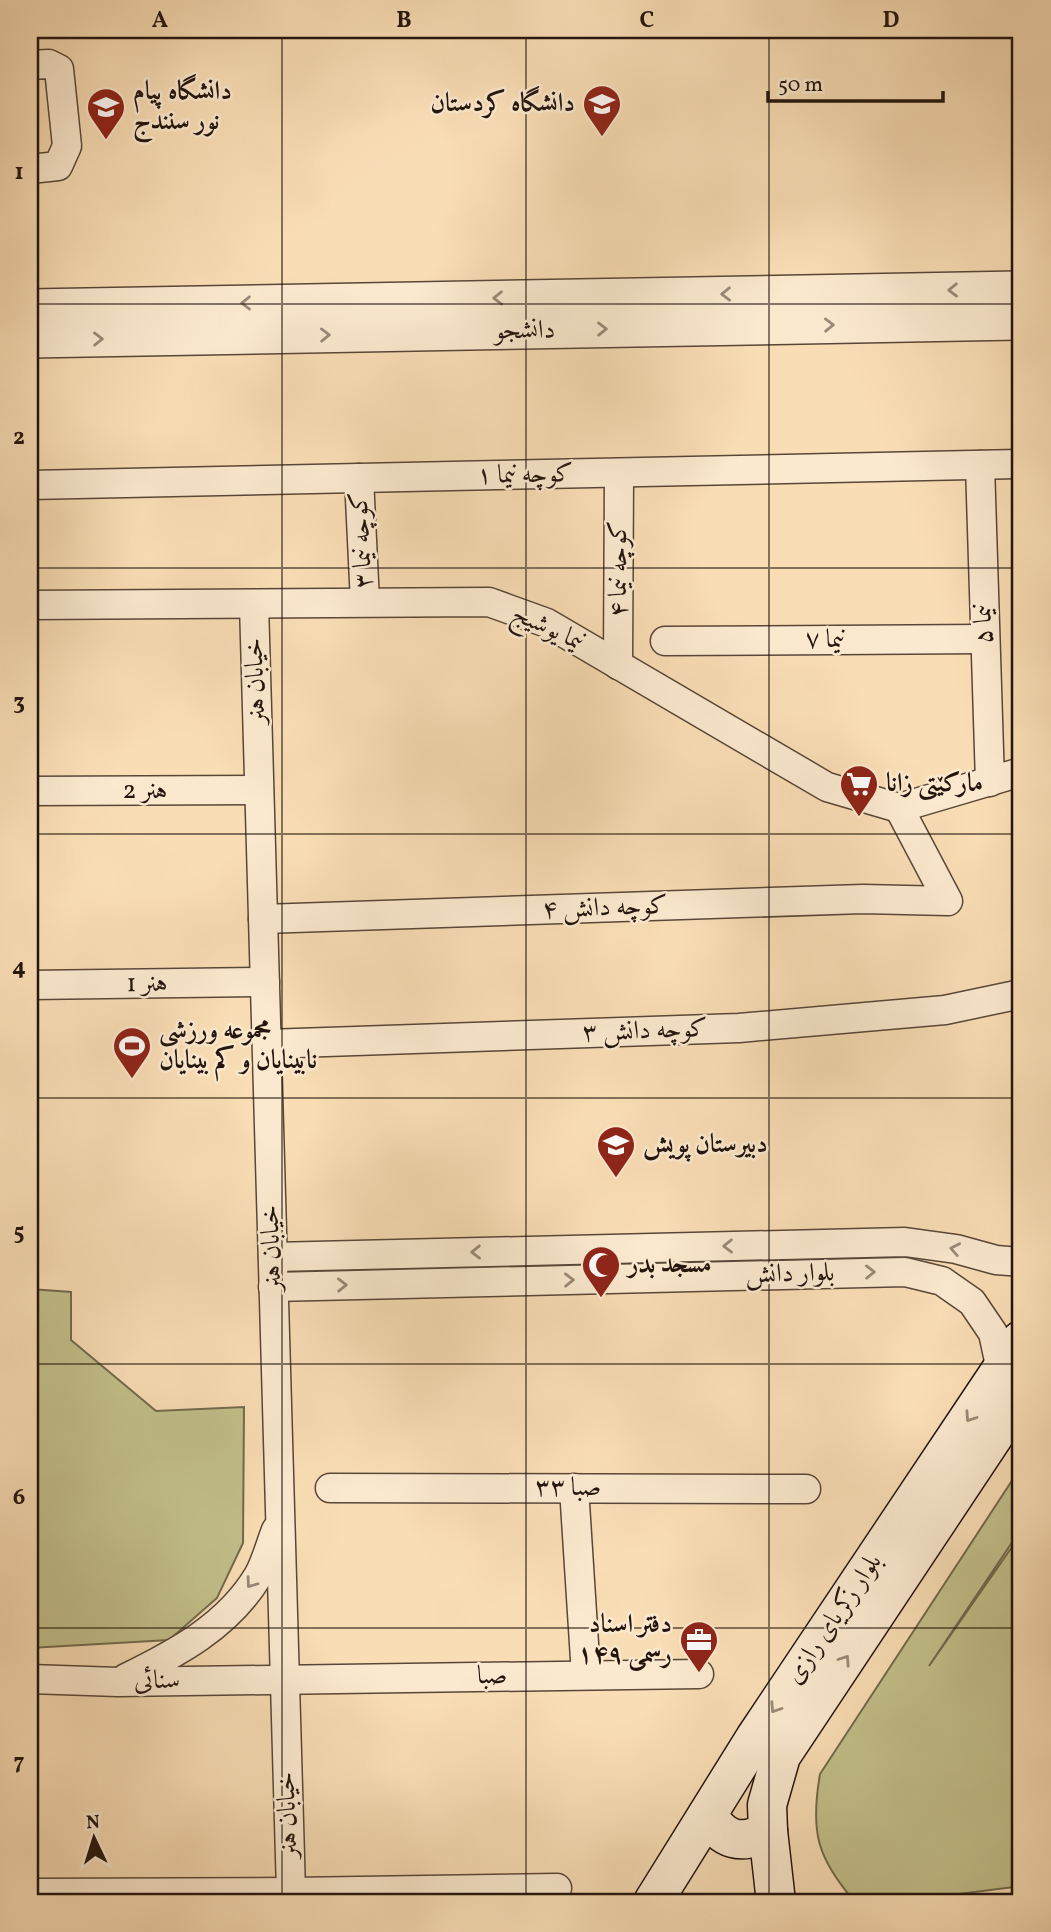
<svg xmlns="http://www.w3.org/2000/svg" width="1051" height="1932" font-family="Vollkorn,Amiri,serif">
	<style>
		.green { fill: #c2bf8a; stroke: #726a4c; stroke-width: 2 }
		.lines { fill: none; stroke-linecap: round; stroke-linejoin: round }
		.minor-casing { stroke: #584738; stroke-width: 31 }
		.tertiary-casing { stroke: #584738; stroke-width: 38 }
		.secondary-casing { stroke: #23150e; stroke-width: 41 }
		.minor { stroke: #fbe9cf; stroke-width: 28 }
		.tertiary { stroke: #fbe9cf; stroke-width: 35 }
		.secondary { stroke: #fbe9cf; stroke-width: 38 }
		.oneway { stroke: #9a8a78 }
		.grid { fill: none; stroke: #23150e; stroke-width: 2; stroke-opacity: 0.55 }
		.labels { text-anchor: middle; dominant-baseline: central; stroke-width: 5; stroke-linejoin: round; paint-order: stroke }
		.poi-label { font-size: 26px; font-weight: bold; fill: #23150e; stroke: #fbe9cf; text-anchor: start }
		.street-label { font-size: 26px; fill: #23150e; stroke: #fbe9cf }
		.neatline { fill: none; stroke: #23150e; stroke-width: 2.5 }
		.grid-label { font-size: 23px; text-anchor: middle; font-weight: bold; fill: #23150e }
	</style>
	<rect width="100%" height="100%" fill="#f9ddb5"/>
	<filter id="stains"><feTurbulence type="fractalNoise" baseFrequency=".00286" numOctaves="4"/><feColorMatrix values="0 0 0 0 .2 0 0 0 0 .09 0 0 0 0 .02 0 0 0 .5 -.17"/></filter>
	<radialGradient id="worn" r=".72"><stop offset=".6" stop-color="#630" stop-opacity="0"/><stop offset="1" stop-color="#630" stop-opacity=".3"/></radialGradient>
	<g class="green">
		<path d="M 30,1289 L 71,1292 L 71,1340 L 156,1411 L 244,1407 L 243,1543 L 217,1598 L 169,1640 L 30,1648 Z"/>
		<path d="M 1015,1476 L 1021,1481 L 1021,1529 L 929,1666 L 1021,1534 L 1021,1886 L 935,1897 L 918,1902 L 855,1902 C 817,1858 810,1832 820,1774 Z"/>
	</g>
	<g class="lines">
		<defs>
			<g id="minor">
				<path d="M 30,65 L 49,64 L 59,69 L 67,146 L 58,166 L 30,169"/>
				<path d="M 980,465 L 990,782"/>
				<path d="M 359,478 L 365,602"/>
				<path d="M 30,485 L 1021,464"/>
				<path d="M 254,604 L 291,1892"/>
				<path d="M 30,605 L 489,602 L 547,623 L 827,787 L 899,808 L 1021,772"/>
				<path d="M 665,641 L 984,639"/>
				<path d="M 618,665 L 619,473"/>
				<path d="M 30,791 L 259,790"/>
				<path d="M 263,919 L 863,899 L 948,901 L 899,808"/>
				<path d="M 30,985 L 265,982"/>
				<path d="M 267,1044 L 739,1028 L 945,1010 L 1021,994"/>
				<path d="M 273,1257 L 905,1242 L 956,1249 L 996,1260 L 1021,1262"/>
				<path d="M 273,1287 L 905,1272 L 942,1281 L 972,1302 L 993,1333 L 1001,1370"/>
				<path d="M 330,1488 L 806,1489"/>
				<path d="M 574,1488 L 586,1675"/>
				<path d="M 126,1678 C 177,1653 228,1626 258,1576 C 266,1562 270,1545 276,1530"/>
				<path d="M 30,1679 L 118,1682 L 699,1674"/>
				<path d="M 30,1893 L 291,1892 L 557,1888"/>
			</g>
			<g id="tertiary">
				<path d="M 30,307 L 1021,289"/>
				<path d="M 30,340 L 1021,322"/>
			</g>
			<g id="secondary">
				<path d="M 708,1814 C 722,1841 742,1846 768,1831"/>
				<path d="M 653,1902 L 755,1738 L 1021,1340"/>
				<path d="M 776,1902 L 768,1831 L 767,1805 L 781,1756 L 1021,1395"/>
			</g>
		</defs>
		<use href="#minor" class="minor-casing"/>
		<use href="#tertiary" class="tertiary-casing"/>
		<use href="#secondary" class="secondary-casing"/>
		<use href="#minor" class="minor"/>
		<use href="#tertiary" class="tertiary"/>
		<use href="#secondary" class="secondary"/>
	</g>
	<defs><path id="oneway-chevron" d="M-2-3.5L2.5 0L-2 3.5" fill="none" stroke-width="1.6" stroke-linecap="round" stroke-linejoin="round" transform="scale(1.75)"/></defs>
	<g class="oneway">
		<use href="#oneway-chevron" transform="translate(953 290) rotate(179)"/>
		<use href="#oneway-chevron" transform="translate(726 294) rotate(179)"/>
		<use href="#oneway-chevron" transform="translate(498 298) rotate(179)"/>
		<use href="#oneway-chevron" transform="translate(246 303) rotate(179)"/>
		<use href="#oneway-chevron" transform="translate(829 325) rotate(-1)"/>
		<use href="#oneway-chevron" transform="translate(602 329) rotate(-1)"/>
		<use href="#oneway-chevron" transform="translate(325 335) rotate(-1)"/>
		<use href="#oneway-chevron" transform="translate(98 339) rotate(-1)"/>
		<use href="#oneway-chevron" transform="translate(728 1246) rotate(179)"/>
		<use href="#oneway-chevron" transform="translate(955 1249) rotate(-169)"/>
		<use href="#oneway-chevron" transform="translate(476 1252) rotate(179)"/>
		<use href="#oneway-chevron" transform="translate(870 1272) rotate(-1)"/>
		<use href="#oneway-chevron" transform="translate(569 1280) rotate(-1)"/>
		<use href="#oneway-chevron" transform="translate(342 1285) rotate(-1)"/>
		<use href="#oneway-chevron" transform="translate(970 1417) rotate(124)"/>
		<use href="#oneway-chevron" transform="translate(251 1583) rotate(126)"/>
		<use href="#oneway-chevron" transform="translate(845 1660) rotate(-56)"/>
		<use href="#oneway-chevron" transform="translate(775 1708) rotate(124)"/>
	</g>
	<path class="grid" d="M 282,30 L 282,1902M 526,30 L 526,1902M 769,30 L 769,1902M 30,304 L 1021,304M 30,568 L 1021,568M 30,834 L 1021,834M 30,1098 L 1021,1098M 30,1364 L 1021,1364M 30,1628 L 1021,1628"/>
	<defs>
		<symbol id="university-pin" viewBox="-11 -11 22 30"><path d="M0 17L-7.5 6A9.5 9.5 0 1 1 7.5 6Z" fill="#8f2418" stroke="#fbe9cf"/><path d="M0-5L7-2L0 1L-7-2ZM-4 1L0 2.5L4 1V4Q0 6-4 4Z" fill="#fff"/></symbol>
		<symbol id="supermarket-pin" viewBox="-11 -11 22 30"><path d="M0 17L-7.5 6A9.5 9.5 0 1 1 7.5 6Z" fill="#8f2418" stroke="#fbe9cf"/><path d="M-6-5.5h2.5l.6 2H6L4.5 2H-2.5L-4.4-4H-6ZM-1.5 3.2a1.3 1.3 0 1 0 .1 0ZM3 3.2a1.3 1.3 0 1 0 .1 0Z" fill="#fff"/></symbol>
		<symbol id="stadium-pin" viewBox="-11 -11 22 30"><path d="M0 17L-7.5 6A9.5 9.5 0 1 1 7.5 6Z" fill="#8f2418" stroke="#fbe9cf"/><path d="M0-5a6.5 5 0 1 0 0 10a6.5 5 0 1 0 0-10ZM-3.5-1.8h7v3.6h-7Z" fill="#fff"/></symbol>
		<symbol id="school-pin" viewBox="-11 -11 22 30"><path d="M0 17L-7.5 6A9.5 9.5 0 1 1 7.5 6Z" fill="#8f2418" stroke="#fbe9cf"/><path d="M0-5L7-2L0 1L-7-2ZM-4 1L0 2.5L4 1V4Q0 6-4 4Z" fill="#fff"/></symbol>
		<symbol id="mosque-pin" viewBox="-11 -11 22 30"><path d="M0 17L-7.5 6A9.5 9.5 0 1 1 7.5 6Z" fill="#8f2418" stroke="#fbe9cf"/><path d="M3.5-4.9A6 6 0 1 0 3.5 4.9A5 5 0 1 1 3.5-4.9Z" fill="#fff"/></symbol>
		<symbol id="office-pin" viewBox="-11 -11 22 30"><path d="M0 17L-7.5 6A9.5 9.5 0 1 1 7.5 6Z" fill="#8f2418" stroke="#fbe9cf"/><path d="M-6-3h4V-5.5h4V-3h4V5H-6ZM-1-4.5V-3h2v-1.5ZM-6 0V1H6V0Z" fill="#fff"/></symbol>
	</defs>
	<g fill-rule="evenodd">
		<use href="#university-pin" x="580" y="82" width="44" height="60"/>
		<use href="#university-pin" x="84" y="85" width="44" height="60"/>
		<use href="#supermarket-pin" x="837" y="762" width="44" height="60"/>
		<use href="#stadium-pin" x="110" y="1024" width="44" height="60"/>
		<use href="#school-pin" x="594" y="1123" width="44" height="60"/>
		<use href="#mosque-pin" x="579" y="1243" width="44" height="60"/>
		<use href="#office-pin" x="677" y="1618" width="44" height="60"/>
	</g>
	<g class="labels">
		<g class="poi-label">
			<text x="133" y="92">دانشگاه پیام<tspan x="133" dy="30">نور سنندج</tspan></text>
			<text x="575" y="104" text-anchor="end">دانشگاه کردستان</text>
			<text x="886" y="784">مارکێتی زانا</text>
			<text x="159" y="1031">مجموعه ورزشی<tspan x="159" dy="30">نابینایان و کم بینایان</tspan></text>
			<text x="643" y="1145">دبیرستان پویش</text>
			<text x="628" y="1265">مسجد بدر</text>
			<text x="672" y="1625" text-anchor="end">دفتر اسناد<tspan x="672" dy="30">رسمی ۱۴۹</tspan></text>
		</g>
		<g class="street-label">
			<text transform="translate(525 331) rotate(-1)">دانشجو</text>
			<text transform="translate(525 475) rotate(-1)">کوچه نیما ۱</text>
			<text transform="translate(362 540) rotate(-93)">کوچه نیما ۳</text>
			<text transform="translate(619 569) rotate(-90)">کوچه نیما ۴</text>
			<text transform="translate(984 624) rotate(-92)">نیما ۵</text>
			<text transform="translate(548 628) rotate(25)">نیما یوشیج</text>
			<text x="825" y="640">نیما ۷</text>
			<text transform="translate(256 681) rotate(-92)">خیابان هنر</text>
			<text x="145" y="791">هنر 2</text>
			<text transform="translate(605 908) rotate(-2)">کوچه دانش ۴</text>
			<text transform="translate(147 984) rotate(-1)">هنر 1</text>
			<text transform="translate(645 1031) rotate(-2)">کوچه دانش ۳</text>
			<text transform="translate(272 1248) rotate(-92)">خیابان هنر</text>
			<text transform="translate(790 1274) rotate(-1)">بلوار دانش</text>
			<text x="568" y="1488">۳۳ صبا</text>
			<text transform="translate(834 1619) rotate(-56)">بلوار زکریای رازی</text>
			<text transform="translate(492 1676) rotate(-1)">صبا</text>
			<text transform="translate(157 1681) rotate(-1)">سنائی</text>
			<text transform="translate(288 1815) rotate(-92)">خیابان هنر</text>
		</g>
	</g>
	<rect width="1051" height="1932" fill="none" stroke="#f9ddb5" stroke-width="77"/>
	<g transform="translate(94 1838) rotate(356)" stroke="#fbe9cf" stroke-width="5" paint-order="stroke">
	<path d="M0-5L12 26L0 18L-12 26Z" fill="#23150e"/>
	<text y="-10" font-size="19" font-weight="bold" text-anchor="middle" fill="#23150e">N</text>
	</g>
	<path d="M768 91v10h175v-10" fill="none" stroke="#23150e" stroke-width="3.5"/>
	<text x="778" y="91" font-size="21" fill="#23150e" stroke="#fbe9cf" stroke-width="5" paint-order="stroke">50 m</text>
	<rect x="38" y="38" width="974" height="1856" class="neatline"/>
	<g class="grid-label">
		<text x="160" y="27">A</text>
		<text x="404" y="27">B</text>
		<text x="647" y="27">C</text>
		<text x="891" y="27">D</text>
		<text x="19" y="179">1</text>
		<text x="19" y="444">2</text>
		<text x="19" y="709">3</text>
		<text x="19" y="974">4</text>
		<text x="19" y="1239">5</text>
		<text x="19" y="1504">6</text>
		<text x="19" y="1769">7</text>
	</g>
	<rect width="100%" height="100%" filter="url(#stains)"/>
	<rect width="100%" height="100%" fill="url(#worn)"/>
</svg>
